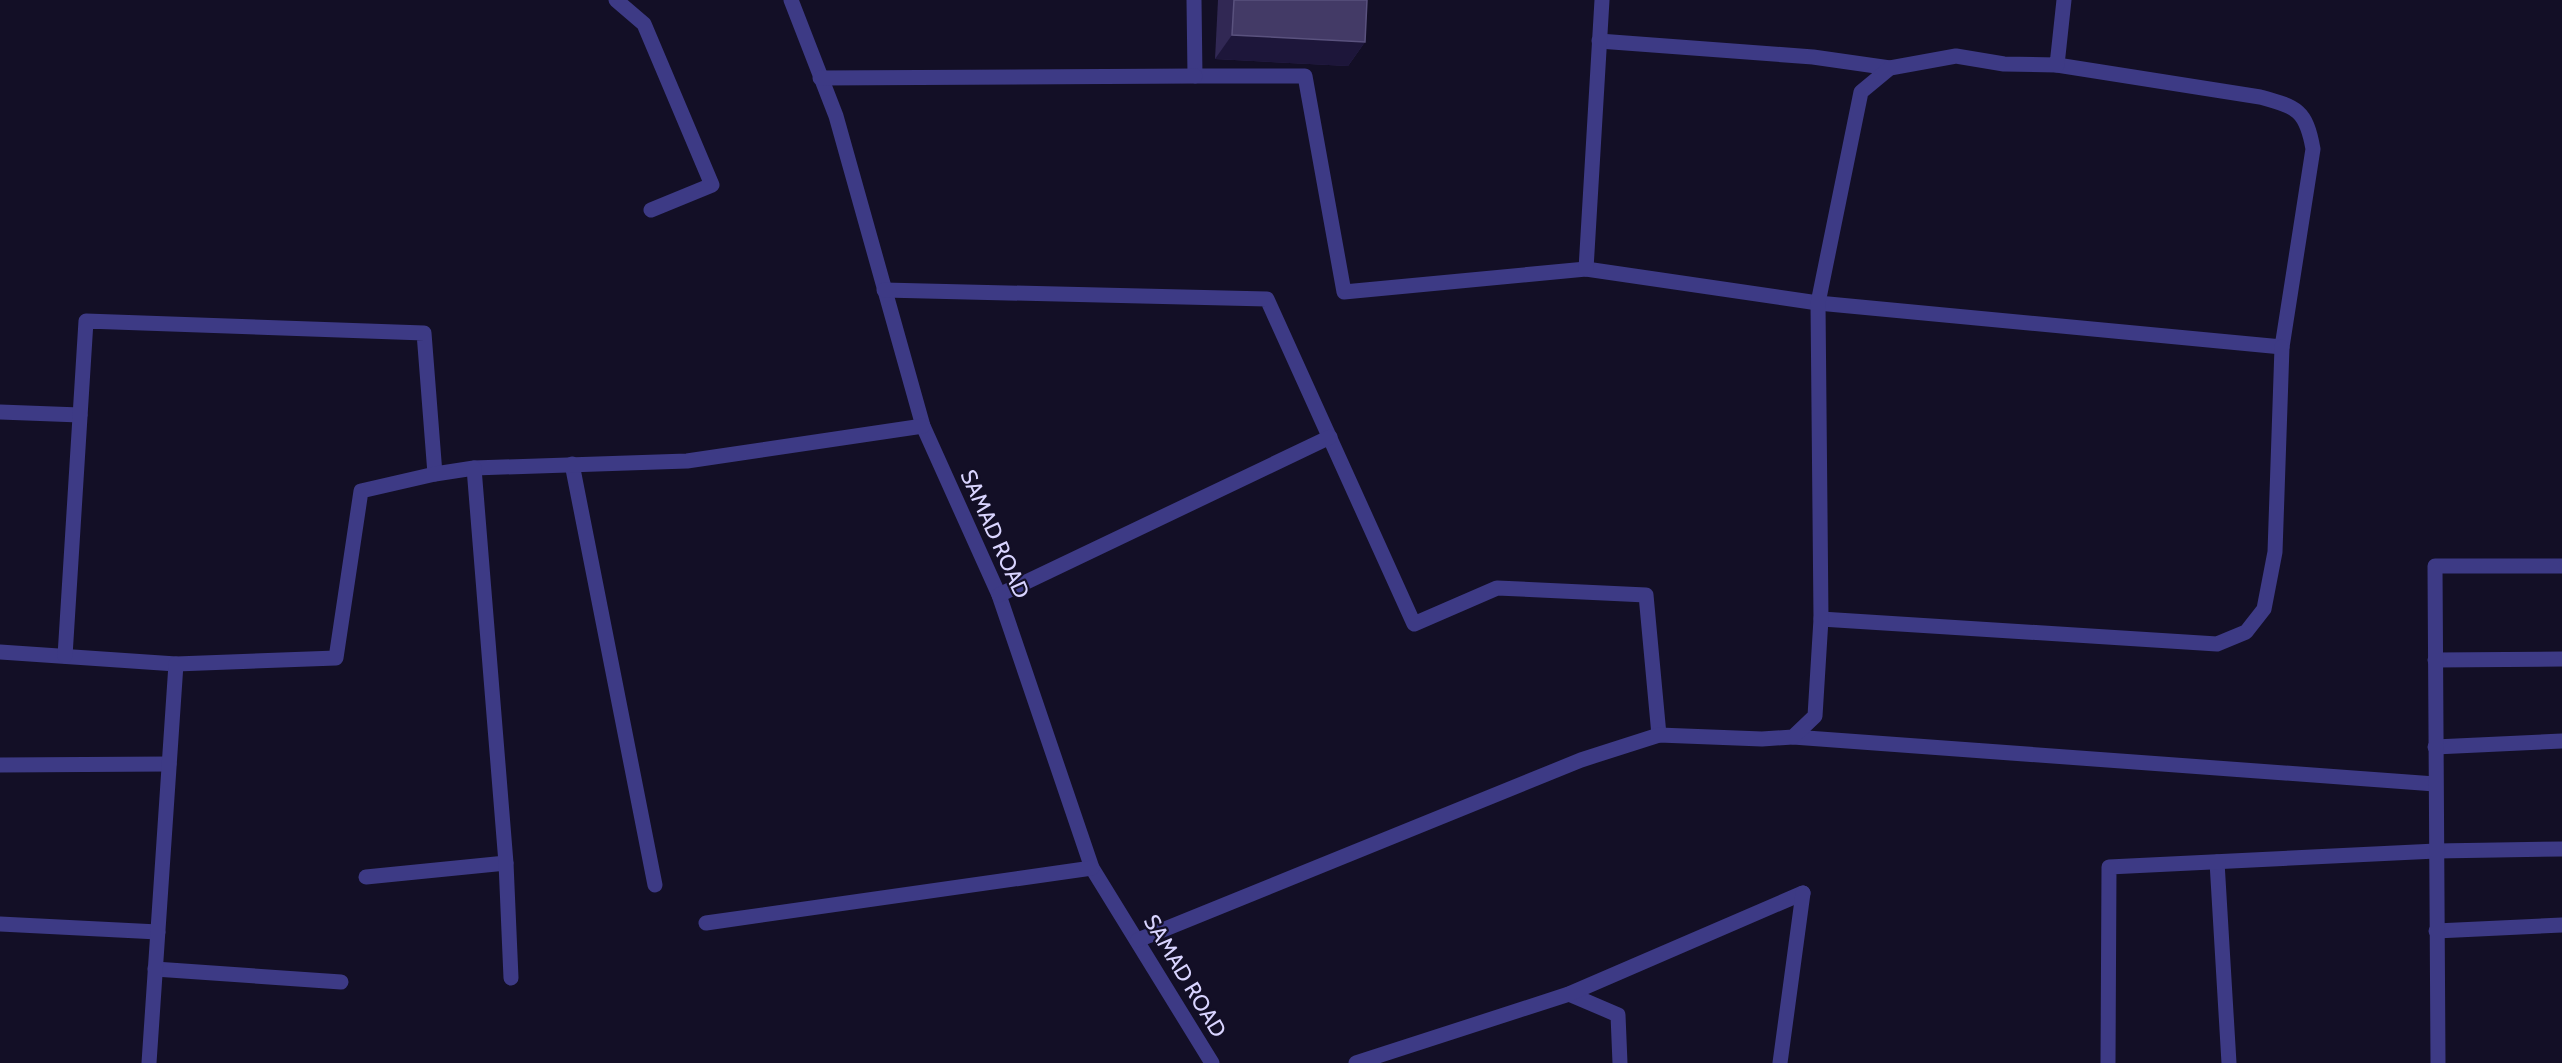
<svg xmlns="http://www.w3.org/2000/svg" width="2562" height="1063" font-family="Cabin,sans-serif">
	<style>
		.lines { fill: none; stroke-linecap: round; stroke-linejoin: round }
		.minor { stroke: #3d3a85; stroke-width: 15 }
		.wall { fill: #312854 }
		.shaded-wall { fill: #1d163a }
		.building { fill: #433a66; stroke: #5a527e; stroke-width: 1.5 }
		.labels { text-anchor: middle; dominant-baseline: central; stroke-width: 4.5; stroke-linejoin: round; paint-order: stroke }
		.street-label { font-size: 22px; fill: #d9d4ff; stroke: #130f26 }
	</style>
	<rect width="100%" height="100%" fill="#130f26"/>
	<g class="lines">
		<g class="minor">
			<path d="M 616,0 L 644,24 L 712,185 L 651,210"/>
			<path d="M 791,0 L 836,116 L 923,426 L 999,595 L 1092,868 L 1212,1063"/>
			<path d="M 1194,0 L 1195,76 L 1305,76 L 1344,292 L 1586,269 L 1818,303 L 2282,347 L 2313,149 C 2306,109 2296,107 2260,97 L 2057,65"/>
			<path d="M 1599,41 L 1813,57 L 1890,68"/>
			<path d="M 820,78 L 1195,76"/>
			<path d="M 1586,269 L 1602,0"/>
			<path d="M 884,290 L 1267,299 L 1414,624 L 1497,588 L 1646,595 L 1659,735"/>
			<path d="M 0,412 L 80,415"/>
			<path d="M 572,464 L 655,885"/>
			<path d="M 474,468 L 687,461 L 923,426"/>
			<path d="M 999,595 L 1330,437"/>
			<path d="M 1821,619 L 2217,644 L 2246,632 L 2264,609 L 2275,552 L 2282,347"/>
			<path d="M 0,652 L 176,664"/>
			<path d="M 65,656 L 86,321 L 424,333 L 435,474"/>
			<path d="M 2435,660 L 2562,659"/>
			<path d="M 1793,737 L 2435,784"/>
			<path d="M 2435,747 L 2562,741"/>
			<path d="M 0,765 L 169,764"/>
			<path d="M 2217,862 L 2229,1063"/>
			<path d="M 366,877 L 506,863"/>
			<path d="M 706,923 L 1092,868"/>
			<path d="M 0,924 L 158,932"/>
			<path d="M 2436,931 L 2562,925"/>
			<path d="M 1138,940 L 1581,760 L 1659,735 L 1762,739 L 1793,737 L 1815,716 L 1821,619 L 1818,303 L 1861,92 L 1890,68 L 1956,56 L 2004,64 L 2057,65 L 2064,0"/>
			<path d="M 155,969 L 341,982"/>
			<path d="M 1569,994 L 1618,1015 L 1620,1063"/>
			<path d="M 149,1063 L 176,664 L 336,658 L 361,491 L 435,474 L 474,468 L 506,863 L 511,978"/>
			<path d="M 1356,1063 L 1569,994 L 1803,893"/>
			<path d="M 1780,1063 L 1803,893"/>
			<path d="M 2108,1063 L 2109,867 L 2436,851 L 2562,849"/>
			<path d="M 2438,1063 L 2435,566 L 2562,566"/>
		</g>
	</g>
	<path class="wall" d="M 1218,0 L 1367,0 L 1365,42 L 1348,66 L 1215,59 Z"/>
	<path class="shaded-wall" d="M 1232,35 L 1365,42 L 1348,66 L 1215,59 Z"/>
	<path class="building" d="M 1234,0 L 1367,0 L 1365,42 L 1232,35 Z"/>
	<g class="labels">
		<g class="street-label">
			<text transform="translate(995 534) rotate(66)">SAMAD ROAD</text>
			<text transform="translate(1185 976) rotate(59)">SAMAD ROAD</text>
		</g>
	</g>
</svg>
